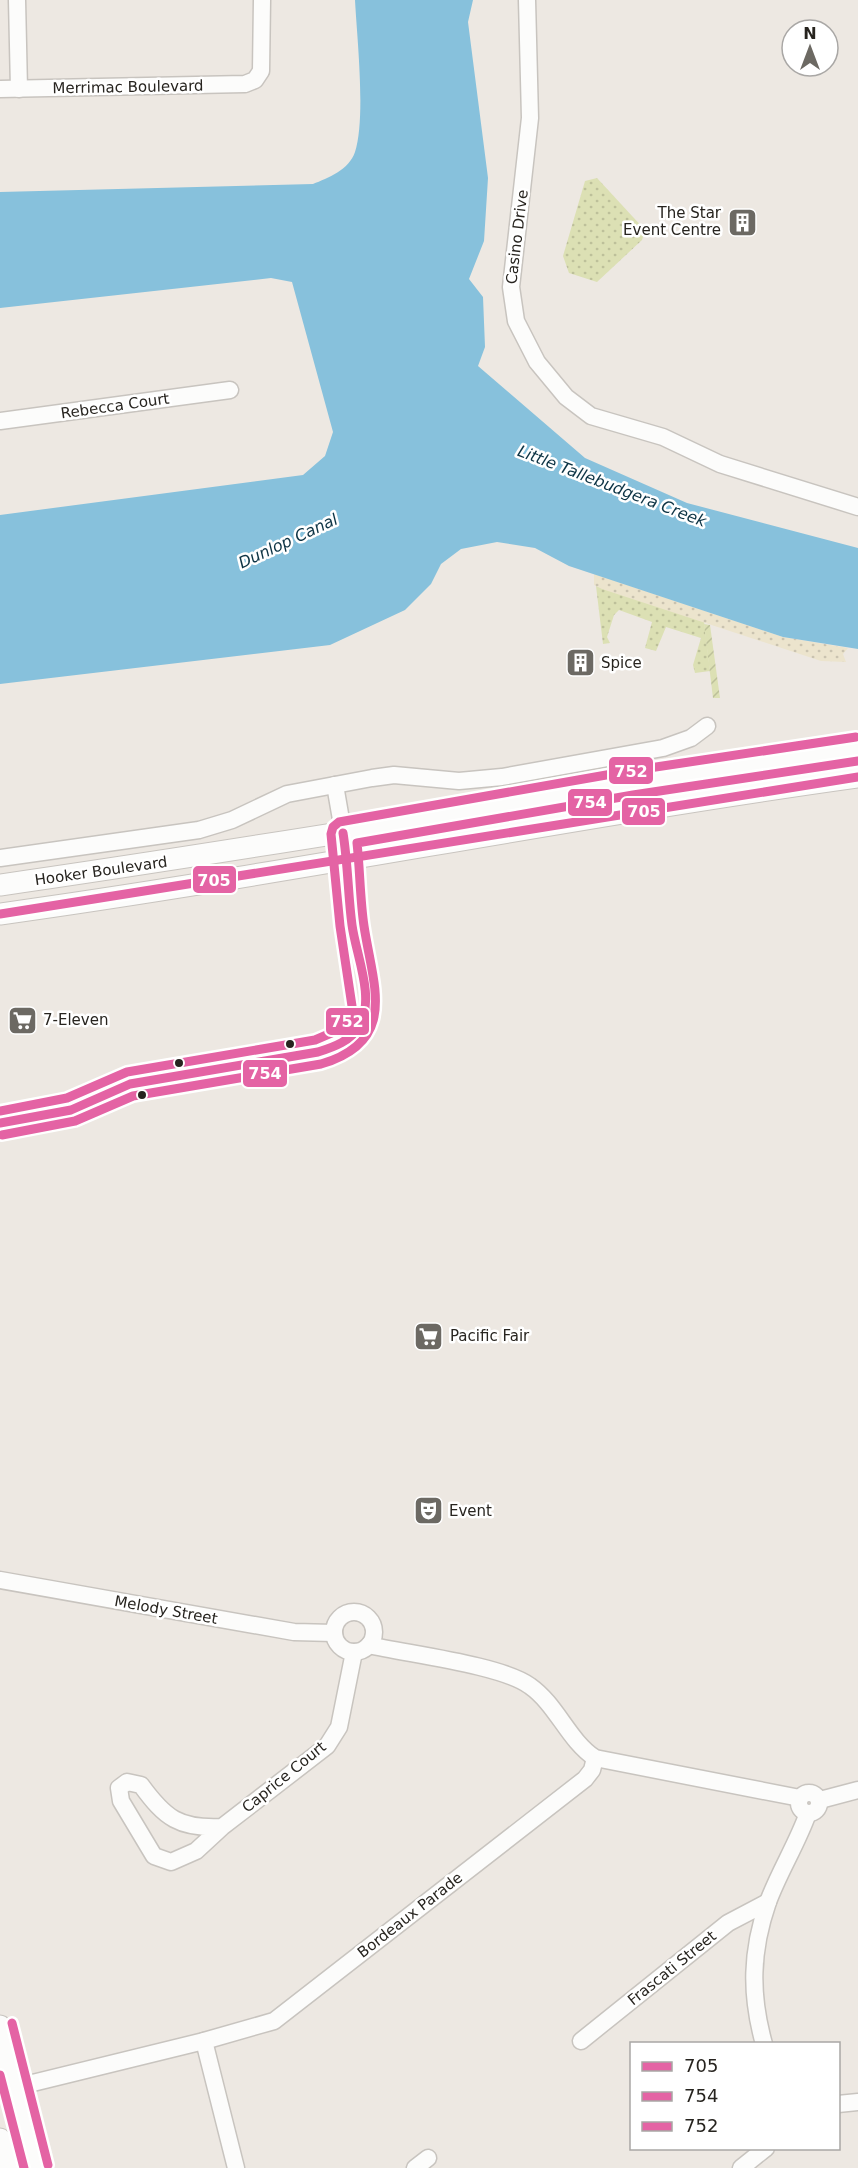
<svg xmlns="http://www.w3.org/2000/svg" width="858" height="2168" font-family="'DejaVu Sans',sans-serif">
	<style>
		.grass { fill: url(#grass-dots) }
		.sand { fill: url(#sand-dots) }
		.garden { fill: url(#garden-furrows) }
		.water { fill: #87c1dc }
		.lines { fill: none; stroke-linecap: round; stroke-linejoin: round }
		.minor-casing { stroke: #c8c4bf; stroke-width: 19 }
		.major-casing { stroke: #c8c4bf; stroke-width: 23 }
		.minor { stroke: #fcfcfb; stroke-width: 16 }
		.major { stroke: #fcfcfb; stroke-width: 21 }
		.bus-1-casing { stroke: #fff; stroke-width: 14 }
		.bus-2-casing { stroke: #fff; stroke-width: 14 }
		.bus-3-casing { stroke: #fff; stroke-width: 14 }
		.bus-1 { stroke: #e463a4; stroke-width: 9 }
		.bus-2 { stroke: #e463a4; stroke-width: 9 }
		.bus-3 { stroke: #e463a4; stroke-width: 9 }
		.bus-dot { fill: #27241f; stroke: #fff; stroke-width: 2 }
		.labels { text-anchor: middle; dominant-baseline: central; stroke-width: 5; stroke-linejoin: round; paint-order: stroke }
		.street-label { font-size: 15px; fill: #27241f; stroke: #fff }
		.poi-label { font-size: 15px; fill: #27241f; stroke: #fff; text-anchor: start }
		.water-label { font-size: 16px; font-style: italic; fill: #0c3344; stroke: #fff }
		.line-badge { stroke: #fff; stroke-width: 2 }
		.badge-label { font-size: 16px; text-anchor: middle; font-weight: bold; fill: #fff }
	</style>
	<defs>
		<pattern id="grass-dots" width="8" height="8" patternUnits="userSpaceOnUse" patternTransform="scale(1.5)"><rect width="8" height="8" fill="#dce0b4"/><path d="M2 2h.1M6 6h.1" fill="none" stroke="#bdc09a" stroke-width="1.8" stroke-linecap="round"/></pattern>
		<pattern id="sand-dots" width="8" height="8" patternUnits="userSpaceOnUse" patternTransform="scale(1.5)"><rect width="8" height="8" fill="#ece4cd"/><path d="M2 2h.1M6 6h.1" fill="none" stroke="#cac3b0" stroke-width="1.8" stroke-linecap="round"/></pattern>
		<pattern id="garden-furrows" width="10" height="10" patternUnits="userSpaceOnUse" patternTransform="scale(1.5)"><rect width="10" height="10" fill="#dce0b4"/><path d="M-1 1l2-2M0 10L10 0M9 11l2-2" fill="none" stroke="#bdc09a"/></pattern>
	</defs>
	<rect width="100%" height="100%" fill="#ede8e2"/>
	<g class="grass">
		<path d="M 597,178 L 645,230 L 642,240 L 597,282 L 569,273 L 563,256 L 585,181 Z"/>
		<path d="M 596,586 L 704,621 L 710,671 L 695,673 L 693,665 L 701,638 L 666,627 L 656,651 L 645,648 L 652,622 L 619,610 L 614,615 L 607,637 L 610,643 L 603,644 Z"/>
	</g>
	<path class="sand" d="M 594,574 L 783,637 L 848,648 L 843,654 L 846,662 L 821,661 L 602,589 L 594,585 Z"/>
	<path class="garden" d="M 704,624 L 710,625 L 720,698 L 713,698 Z"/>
	<path class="water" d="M 355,0 L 473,0 L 468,22 L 488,178 L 484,241 L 469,279 L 483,297 L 485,347 L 478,366 L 585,458 L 687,503 L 858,548 L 858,649 L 783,637 L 569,566 L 535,548 L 497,542 L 461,549 L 441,564 L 431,584 L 405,610 L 330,645 L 0,684 L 0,515 L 303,475 L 325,456 L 333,432 L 292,282 L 271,278 L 0,308 L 0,192 L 313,184 C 328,178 349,170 355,152 C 366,118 357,38 355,0 Z"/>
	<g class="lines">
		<defs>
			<g id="minor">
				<path d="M 17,0 L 19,89"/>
				<path d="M 527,0 L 530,118 L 511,287 L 516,321 L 537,362 L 566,397 L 591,416 L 663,437 L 720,464 L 858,507"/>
				<path d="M 0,89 L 245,84 L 255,80 L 261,71 L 262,0"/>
				<path d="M 0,421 L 230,390"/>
				<path d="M 335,785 L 348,860"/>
				<path d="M 0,858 L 199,830 L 232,820 L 287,794 L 372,778 L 394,775 L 459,781 L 502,777 L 663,748 L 691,738 L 707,726"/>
				<path d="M 0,1580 L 294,1632 L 334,1633"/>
				<circle cx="354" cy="1632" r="20"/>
				<path d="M 369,1645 C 407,1654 502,1665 530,1686 C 557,1705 568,1740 595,1758 L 800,1798"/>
				<circle cx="809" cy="1803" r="10"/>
				<path d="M 820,1800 L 858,1790"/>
				<path d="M 222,1827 C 179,1829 165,1818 141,1785 L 127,1782 L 119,1788 L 121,1801 L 154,1856 L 171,1862 L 196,1851 L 222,1827 L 327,1746 L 339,1727 L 354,1652"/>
				<path d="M 204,2041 L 236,2168"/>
				<path d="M 581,2041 L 728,1923 L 768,1902"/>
				<path d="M 764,2044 C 750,1994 751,1951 768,1902 C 779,1872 797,1844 808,1813"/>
				<path d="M 0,2091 L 204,2041 L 274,2021 L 585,1779 L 592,1770 L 595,1758"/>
				<path d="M 838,2104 L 858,2102"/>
				<path d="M 415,2168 L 428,2158"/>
				<path d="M 741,2168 L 766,2148"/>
			</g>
			<g id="major">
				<path d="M 0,885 C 287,844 572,794 858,749"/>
				<path d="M 0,914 C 287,874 571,817 858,777"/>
				<path d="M 0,2026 L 36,2168"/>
				<path d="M 0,2139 L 7,2168"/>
			</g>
		</defs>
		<use href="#minor" class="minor-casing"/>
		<use href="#major" class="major-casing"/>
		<use href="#minor" class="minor"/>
		<use href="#major" class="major"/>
		<defs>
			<g id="bus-1">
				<path d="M 0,914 L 858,777"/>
				<path d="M 0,1123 L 71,1110 L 130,1084 L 318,1052 C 334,1047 351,1041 360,1025 C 375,997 356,955 352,925 C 348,895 348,864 343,833"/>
			</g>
			<g id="bus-2">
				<path d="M 2,1135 L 75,1121 L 133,1096 L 321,1064 C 399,1041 373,986 364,926 C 360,899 360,870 357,843 L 633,795 L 858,761"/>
				<path d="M 0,2075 L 24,2168"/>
			</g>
			<g id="bus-3">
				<path d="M 0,1111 L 67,1098 L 127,1072 L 315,1040 L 343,1028 L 349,1019 L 352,1006 L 340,926 L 331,834 L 333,827 L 339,822 L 629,771 L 856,737"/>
				<path d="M 12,2023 L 48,2165"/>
			</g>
		</defs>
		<use href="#bus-1" class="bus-1-casing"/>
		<use href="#bus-2" class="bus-2-casing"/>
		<use href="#bus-3" class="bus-3-casing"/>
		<use href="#bus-1" class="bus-1"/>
		<use href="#bus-2" class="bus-2"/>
		<use href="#bus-3" class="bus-3"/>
	</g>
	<defs>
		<symbol id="building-square" viewBox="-11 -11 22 22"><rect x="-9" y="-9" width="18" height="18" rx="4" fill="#6c6963" stroke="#fff"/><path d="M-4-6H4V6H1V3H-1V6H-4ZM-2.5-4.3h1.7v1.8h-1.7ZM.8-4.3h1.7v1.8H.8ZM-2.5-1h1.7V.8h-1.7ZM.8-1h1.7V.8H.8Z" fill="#fff"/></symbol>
		<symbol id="supermarket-square" viewBox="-11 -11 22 22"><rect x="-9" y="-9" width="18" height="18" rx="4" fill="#6c6963" stroke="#fff"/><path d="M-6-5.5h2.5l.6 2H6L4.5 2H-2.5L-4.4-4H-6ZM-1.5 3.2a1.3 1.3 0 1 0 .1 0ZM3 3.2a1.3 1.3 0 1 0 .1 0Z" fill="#fff"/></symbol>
		<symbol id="theatre-square" viewBox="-11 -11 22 22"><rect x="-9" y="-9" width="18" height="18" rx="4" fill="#6c6963" stroke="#fff"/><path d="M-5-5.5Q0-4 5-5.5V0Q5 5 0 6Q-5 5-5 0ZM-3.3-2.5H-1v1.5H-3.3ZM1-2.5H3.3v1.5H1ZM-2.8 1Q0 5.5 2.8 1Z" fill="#fff"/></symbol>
	</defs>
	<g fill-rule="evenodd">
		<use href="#building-square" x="726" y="206" width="33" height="33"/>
		<use href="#building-square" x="564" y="646" width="33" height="33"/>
		<use href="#supermarket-square" x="6" y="1004" width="33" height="33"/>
		<use href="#supermarket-square" x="412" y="1320" width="33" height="33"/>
		<use href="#theatre-square" x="412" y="1494" width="33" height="33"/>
	</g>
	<g class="bus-dot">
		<circle cx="290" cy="1044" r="5"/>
		<circle cx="179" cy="1063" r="5"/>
		<circle cx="142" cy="1095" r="5"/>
	</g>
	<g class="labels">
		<g class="street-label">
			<text transform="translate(128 87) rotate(-1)">Merrimac Boulevard</text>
			<text transform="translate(517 237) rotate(-83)">Casino Drive</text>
			<text transform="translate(115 406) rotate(-8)">Rebecca Court</text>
			<text transform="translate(101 871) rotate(-8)">Hooker Boulevard</text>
			<text transform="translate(166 1610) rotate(10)">Melody Street</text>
			<text transform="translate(284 1777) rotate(-39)">Caprice Court</text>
			<text transform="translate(410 1915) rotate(-38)">Bordeaux Parade</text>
			<text transform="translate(672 1968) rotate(-39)">Frascati Street</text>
		</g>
		<g class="poi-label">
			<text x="721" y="213" text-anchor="end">The Star<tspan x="721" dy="17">Event Centre</tspan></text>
			<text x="601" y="663">Spice</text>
			<text x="43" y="1020">7-Eleven</text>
			<text x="450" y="1336">Pacific Fair</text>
			<text x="449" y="1511">Event</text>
		</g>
		<g class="water-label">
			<text transform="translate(612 486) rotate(21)">Little Tallebudgera Creek</text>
			<text transform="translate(288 541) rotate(-25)">Dunlop Canal</text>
		</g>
	</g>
	<g class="line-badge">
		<rect x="608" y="756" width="46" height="29" rx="6" fill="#e463a4"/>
		<rect x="567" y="788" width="46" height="29" rx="6" fill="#e463a4"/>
		<rect x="621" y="797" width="45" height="29" rx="6" fill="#e463a4"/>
		<rect x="192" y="865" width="45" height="29" rx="6" fill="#e463a4"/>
		<rect x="325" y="1007" width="45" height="29" rx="6" fill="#e463a4"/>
		<rect x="242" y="1059" width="46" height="29" rx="6" fill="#e463a4"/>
	</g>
	<g class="badge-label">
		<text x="631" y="777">752</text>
		<text x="590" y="808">754</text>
		<text x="644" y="817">705</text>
		<text x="214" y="886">705</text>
		<text x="347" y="1027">752</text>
		<text x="265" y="1079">754</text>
	</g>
	<rect x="630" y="2042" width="210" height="108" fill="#ffffff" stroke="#a9a7a5" stroke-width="1.5"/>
	<rect x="642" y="2062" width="30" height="9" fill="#e463a4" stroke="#a9a7a5" stroke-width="1.5"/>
	<text x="684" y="2072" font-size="18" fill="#27241f">705</text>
	<rect x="642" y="2092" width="30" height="9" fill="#e463a4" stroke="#a9a7a5" stroke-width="1.5"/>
	<text x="684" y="2102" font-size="18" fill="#27241f">754</text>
	<rect x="642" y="2122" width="30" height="9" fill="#e463a4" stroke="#a9a7a5" stroke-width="1.5"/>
	<text x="684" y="2132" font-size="18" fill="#27241f">752</text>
	<g transform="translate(810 48)"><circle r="28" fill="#ffffff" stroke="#a9a7a5" stroke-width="1.5"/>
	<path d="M0-4.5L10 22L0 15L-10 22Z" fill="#6c6963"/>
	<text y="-9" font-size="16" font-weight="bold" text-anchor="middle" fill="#27241f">N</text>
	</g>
</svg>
